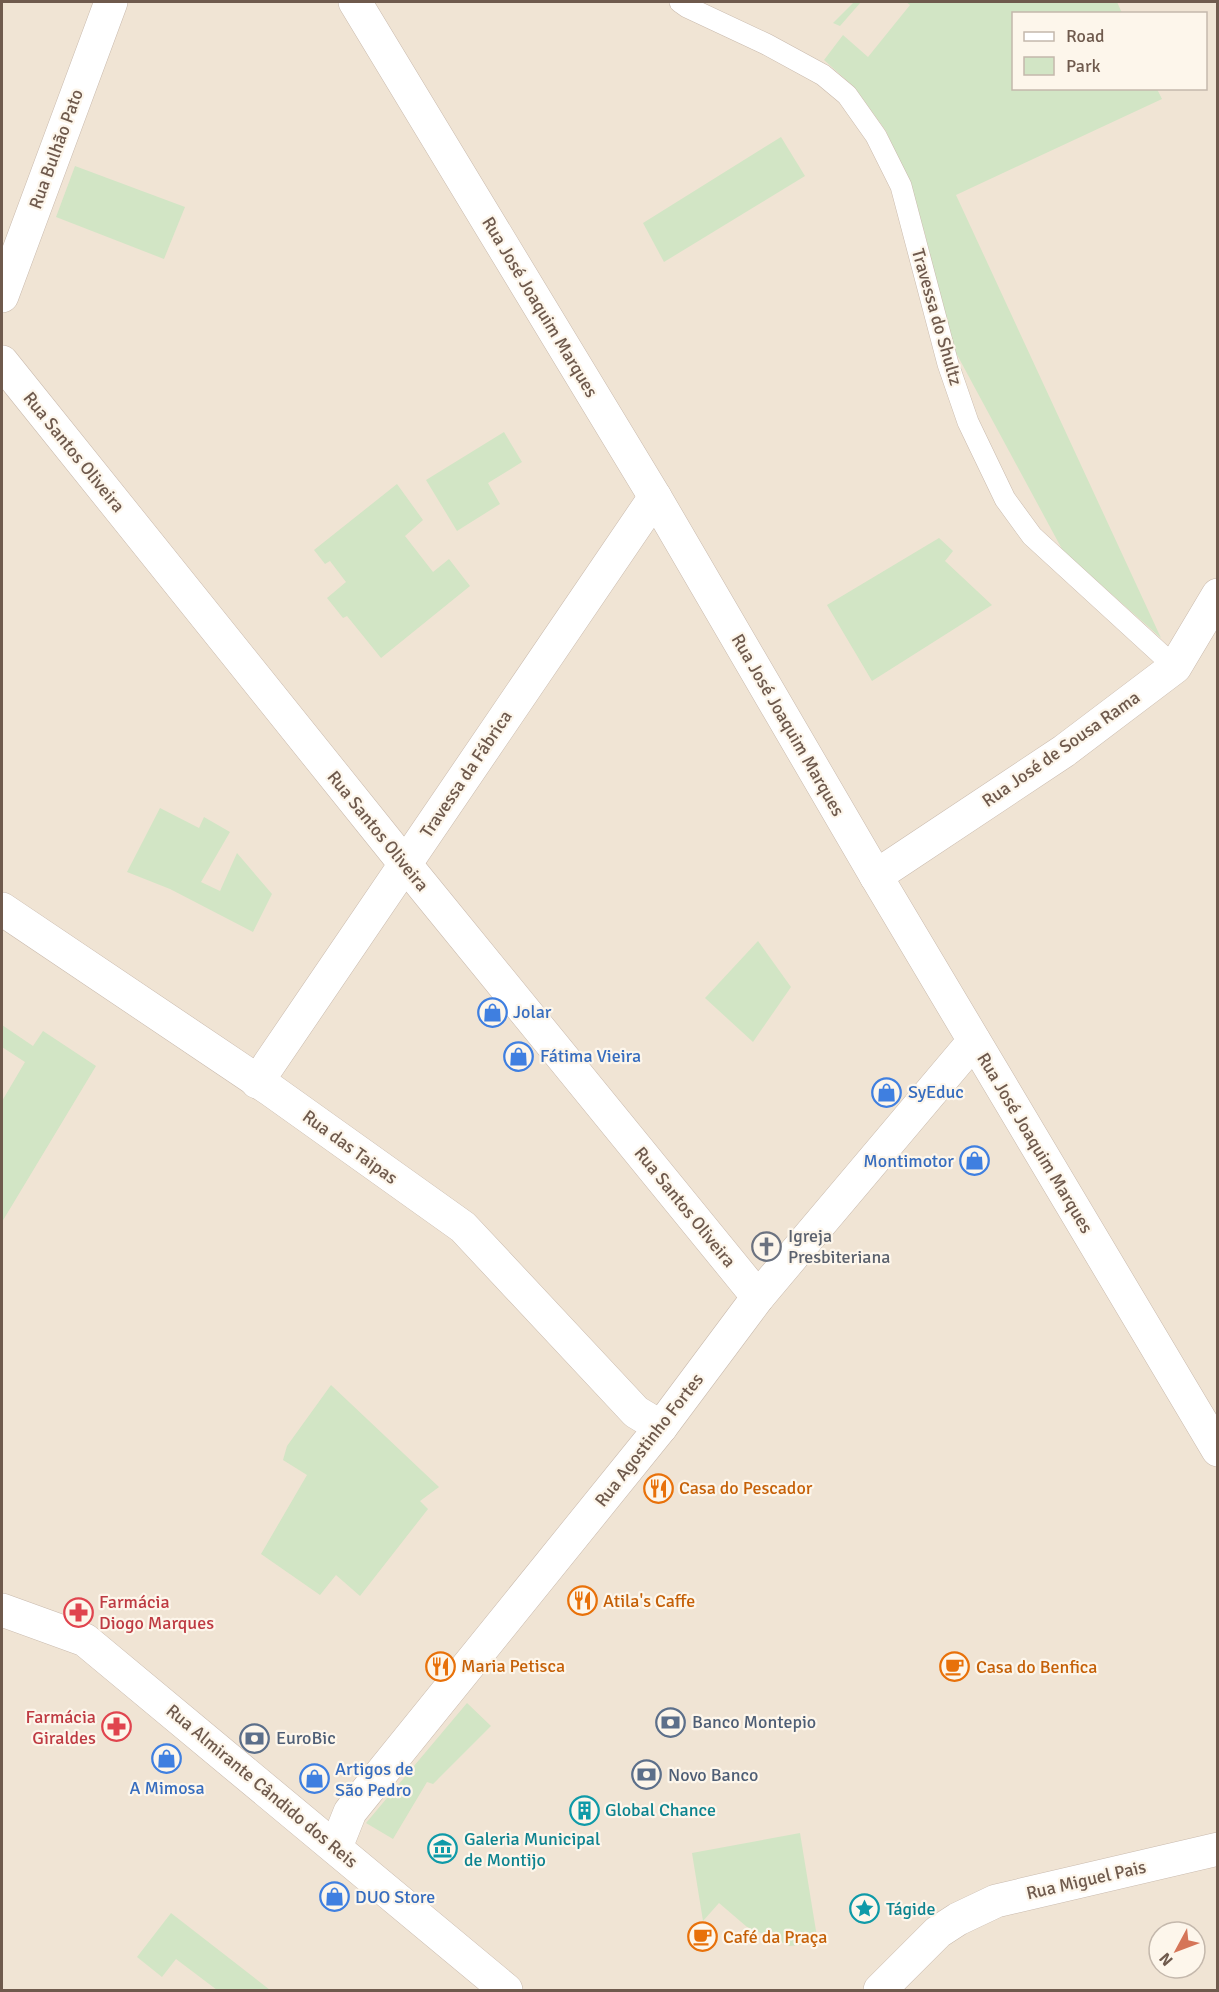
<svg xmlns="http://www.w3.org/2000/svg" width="1219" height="1992" font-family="Signika,sans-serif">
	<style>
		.residential { fill: #f0e4d4; fill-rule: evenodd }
		.green { fill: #d2e5c5 }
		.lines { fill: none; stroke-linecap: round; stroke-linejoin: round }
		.lane-casing { stroke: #c9baad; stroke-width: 22 }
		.street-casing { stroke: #c9baad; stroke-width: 34 }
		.lane { stroke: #fff; stroke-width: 21 }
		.street { stroke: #fff; stroke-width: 33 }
		.labels { text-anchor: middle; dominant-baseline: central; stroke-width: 4.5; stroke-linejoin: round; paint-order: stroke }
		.street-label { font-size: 18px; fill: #6f5a4d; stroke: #fdf6eb }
		.shop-label { font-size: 18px; fill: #366cbe; stroke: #fdf6eb; text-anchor: start }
		.worship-label { font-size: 18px; fill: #5b616d; stroke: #fdf6eb; text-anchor: start }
		.food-label { font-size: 18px; fill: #c56008; stroke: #fdf6eb; text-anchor: start }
		.health-label { font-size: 18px; fill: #be3a42; stroke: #fdf6eb; text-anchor: start }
		.service-label { font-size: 18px; fill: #4e5e75; stroke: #fdf6eb; text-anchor: start }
		.culture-label { font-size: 18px; fill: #0d838f; stroke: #fdf6eb; text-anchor: start }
	</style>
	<rect width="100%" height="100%" fill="#f9f2e5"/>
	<path class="residential" d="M 2,2 L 1217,2 L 1217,1990 L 2,1990 ZM 1014,14 L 1206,14 L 1206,88 L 1014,88 ZM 1159,1932 L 1195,1932 L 1195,1968 L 1159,1968 Z"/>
	<g class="green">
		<path d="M 854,2 L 861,2 L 840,26 L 833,23 Z"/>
		<path d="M 906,2 L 1117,2 L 1122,13 L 1014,14 L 1014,88 L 1157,89 L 1162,99 L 956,195 L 1161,638 L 1063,551 L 948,338 L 925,234 L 911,187 L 886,131 L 855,88 L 824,60 L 843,35 L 868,57 L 910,5 Z"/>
		<path d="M 781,137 L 805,176 L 664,262 L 643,223 Z"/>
		<path d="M 75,166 L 185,207 L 164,259 L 56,217 Z"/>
		<path d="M 504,432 L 522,462 L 488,483 L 500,504 L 457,531 L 426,480 Z"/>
		<path d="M 397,484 L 423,520 L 405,536 L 433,572 L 449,559 L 470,586 L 381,658 L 347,616 L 343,618 L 327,598 L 346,582 L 330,561 L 325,564 L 314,550 Z"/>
		<path d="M 939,538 L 953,551 L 945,561 L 992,605 L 872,681 L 827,605 Z"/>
		<path d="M 160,808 L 199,828 L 204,817 L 230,832 L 201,882 L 220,891 L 237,853 L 272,894 L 253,932 L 170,889 L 127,872 Z"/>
		<path d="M 758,941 L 791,987 L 753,1042 L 705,998 Z"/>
		<path d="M 2,1025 L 33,1046 L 43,1031 L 96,1066 L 2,1222 L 2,1101 L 25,1062 L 2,1047 Z"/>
		<path d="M 331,1385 L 439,1487 L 420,1501 L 428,1509 L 360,1596 L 336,1575 L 320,1595 L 261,1554 L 307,1475 L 283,1460 L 287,1446 Z"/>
		<path d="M 467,1703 L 491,1726 L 433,1784 L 427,1782 L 393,1839 L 366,1823 Z"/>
		<path d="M 800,1833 L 818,1943 L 790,1946 L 747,1927 L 719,1903 L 703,1921 L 692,1853 Z"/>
		<path d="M 171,1913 L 270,1990 L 217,1990 L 176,1959 L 162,1977 L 137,1957 Z"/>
	</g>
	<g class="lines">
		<defs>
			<path id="lane" d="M 680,2 L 687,7 L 766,44 L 823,75 L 847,95 L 876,136 L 901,186 L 948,364 L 968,422 L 1005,499 L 1032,536 L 1175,667"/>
			<g id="street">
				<path d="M 355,2 L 655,497 L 876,876 L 1218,1450"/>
				<path d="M 2,296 L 111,2"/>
				<path d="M 2,362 L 405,864 L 758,1297"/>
				<path d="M 876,876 L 1064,751 L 1175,667 L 1218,595"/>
				<path d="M 2,909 L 271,1090 L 463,1227 L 636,1412 L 661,1427"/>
				<path d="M 257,1082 L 655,497"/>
				<path d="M 2,1610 L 85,1640 L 506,1990"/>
				<path d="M 336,1847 L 350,1812 L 661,1427 L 758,1297 L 974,1041"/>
				<path d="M 880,1990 L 938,1932 L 958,1919 L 996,1901 L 1218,1849"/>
			</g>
		</defs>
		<use href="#lane" class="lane-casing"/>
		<use href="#street" class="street-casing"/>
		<use href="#lane" class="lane"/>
		<use href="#street" class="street"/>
	</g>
	<defs>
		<symbol id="shop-ring" viewBox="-11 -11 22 22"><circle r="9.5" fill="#fdf6eb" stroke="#3f7fe0" stroke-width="1.5"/><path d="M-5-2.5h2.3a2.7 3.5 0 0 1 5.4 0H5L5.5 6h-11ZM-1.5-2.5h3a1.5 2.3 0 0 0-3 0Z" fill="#3f7fe0"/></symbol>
		<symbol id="church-ring" viewBox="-11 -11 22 22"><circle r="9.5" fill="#fdf6eb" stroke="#6b7280" stroke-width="1.5"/><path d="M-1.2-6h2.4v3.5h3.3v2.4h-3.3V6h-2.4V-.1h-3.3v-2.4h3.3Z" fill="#6b7280"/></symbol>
		<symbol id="restaurant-ring" viewBox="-11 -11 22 22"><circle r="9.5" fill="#fdf6eb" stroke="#e8710a" stroke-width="1.5"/><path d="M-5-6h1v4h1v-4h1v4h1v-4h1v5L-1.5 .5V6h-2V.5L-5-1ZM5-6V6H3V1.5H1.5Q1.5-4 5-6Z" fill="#e8710a"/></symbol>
		<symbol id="pharmacy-ring" viewBox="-11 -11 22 22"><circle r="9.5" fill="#fdf6eb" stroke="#e0444e" stroke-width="1.5"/><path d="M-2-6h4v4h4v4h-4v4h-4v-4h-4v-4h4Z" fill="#e0444e"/></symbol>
		<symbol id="cafe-ring" viewBox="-11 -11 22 22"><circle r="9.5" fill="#fdf6eb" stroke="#e8710a" stroke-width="1.5"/><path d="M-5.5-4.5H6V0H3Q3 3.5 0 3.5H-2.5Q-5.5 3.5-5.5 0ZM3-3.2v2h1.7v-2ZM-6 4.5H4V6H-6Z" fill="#e8710a"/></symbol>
		<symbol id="bank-ring" viewBox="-11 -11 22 22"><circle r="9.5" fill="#fdf6eb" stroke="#5c6f8a" stroke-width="1.5"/><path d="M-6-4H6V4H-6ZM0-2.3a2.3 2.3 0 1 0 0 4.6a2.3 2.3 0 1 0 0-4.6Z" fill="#5c6f8a"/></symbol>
		<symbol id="building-ring" viewBox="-11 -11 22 22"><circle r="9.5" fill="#fdf6eb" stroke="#0f9aa8" stroke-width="1.5"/><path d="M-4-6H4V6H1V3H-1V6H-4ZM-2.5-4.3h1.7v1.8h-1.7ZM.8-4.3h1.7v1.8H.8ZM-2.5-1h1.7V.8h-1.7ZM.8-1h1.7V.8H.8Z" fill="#0f9aa8"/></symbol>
		<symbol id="museum-ring" viewBox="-11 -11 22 22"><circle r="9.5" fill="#fdf6eb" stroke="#0f9aa8" stroke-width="1.5"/><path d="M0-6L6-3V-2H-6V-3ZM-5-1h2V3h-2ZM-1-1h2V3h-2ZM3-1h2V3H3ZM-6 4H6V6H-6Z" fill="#0f9aa8"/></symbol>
		<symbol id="sight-ring" viewBox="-11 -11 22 22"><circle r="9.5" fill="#fdf6eb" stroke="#0f9aa8" stroke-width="1.5"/><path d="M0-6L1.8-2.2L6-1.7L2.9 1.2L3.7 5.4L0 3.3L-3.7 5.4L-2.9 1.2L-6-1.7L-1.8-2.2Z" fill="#0f9aa8"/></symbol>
	</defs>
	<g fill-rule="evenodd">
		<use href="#shop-ring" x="476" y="996" width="33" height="33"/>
		<use href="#shop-ring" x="502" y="1040" width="33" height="33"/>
		<use href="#shop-ring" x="870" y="1076" width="33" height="33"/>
		<use href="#shop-ring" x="958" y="1144" width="33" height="33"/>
		<use href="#church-ring" x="750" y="1230" width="33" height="33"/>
		<use href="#restaurant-ring" x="642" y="1472" width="33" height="33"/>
		<use href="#restaurant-ring" x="566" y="1584" width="33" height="33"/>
		<use href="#pharmacy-ring" x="62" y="1596" width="33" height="33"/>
		<use href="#restaurant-ring" x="424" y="1650" width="33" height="33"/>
		<use href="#cafe-ring" x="938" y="1650" width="33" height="33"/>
		<use href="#bank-ring" x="654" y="1706" width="33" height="33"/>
		<use href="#pharmacy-ring" x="100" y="1710" width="33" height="33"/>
		<use href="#bank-ring" x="238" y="1722" width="33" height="33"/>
		<use href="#shop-ring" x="150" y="1742" width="33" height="33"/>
		<use href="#bank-ring" x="630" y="1758" width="33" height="33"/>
		<use href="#shop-ring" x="298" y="1762" width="33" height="33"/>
		<use href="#building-ring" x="568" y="1794" width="33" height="33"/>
		<use href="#museum-ring" x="426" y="1832" width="33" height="33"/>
		<use href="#shop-ring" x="318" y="1880" width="33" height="33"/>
		<use href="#sight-ring" x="848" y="1892" width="33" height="33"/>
		<use href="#cafe-ring" x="686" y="1920" width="33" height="33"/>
	</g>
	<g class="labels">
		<g class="street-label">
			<text transform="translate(56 149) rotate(-70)">Rua Bulhão Pato</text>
			<text transform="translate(540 307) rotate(59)">Rua José Joaquim Marques</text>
			<text transform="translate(937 317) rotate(74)">Travessa do Shultz</text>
			<text transform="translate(74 452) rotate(51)">Rua Santos Oliveira</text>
			<text transform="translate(788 725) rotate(60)">Rua José Joaquim Marques</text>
			<text transform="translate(1061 749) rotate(-35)">Rua José de Sousa Rama</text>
			<text transform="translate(466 774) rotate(-56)">Travessa da Fábrica</text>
			<text transform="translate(378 831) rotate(51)">Rua Santos Oliveira</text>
			<text transform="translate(1035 1143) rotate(59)">Rua José Joaquim Marques</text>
			<text transform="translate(350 1147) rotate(36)">Rua das Taipas</text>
			<text transform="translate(685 1207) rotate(51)">Rua Santos Oliveira</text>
			<text transform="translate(649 1440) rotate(-52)">Rua Agostinho Fortes</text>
			<text transform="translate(262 1786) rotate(40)">Rua Almirante Cândido dos Reis</text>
			<text transform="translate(1086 1880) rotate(-13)">Rua Miguel Pais</text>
		</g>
		<g class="shop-label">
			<text x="513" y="1012">Jolar</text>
			<text x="540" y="1056">Fátima Vieira</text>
			<text x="908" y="1092">SyEduc</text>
			<text x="954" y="1161" text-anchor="end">Montimotor</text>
			<text x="335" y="1769">Artigos de<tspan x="335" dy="21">São Pedro</tspan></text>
			<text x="167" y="1788" text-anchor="middle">A Mimosa</text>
			<text x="355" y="1897">DUO Store</text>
		</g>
		<g class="worship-label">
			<text x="788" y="1236">Igreja<tspan x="788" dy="21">Presbiteriana</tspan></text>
		</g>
		<g class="food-label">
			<text x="679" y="1488">Casa do Pescador</text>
			<text x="603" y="1601">Atila's Caffe</text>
			<text x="461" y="1666">Maria Petisca</text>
			<text x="976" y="1667">Casa do Benfica</text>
			<text x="723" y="1937">Café da Praça</text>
		</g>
		<g class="health-label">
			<text x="99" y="1602">Farmácia<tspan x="99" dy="21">Diogo Marques</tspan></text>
			<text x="96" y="1717" text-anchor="end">Farmácia<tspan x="96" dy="21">Giraldes</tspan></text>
		</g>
		<g class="service-label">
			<text x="692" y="1722">Banco Montepio</text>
			<text x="276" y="1738">EuroBic</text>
			<text x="668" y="1775">Novo Banco</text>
		</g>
		<g class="culture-label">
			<text x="605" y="1810">Global Chance</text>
			<text x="464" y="1839">Galeria Municipal<tspan x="464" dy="21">de Montijo</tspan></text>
			<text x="886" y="1909">Tágide</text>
		</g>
	</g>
	<rect width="1219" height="1992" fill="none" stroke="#6f5a4d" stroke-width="6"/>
	<rect x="1012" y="12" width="195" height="78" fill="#fdf6eb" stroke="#c4b8ac" stroke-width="1.5"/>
	<rect x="1024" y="32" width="30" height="9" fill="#ffffff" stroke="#c4b8ac" stroke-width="1.5"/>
	<text x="1066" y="42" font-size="18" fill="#6f5a4d">Road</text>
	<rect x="1024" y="57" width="30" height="18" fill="#d2e5c5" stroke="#c4b8ac" stroke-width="1.5"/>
	<text x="1066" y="72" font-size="18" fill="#6f5a4d">Park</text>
	<g transform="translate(1177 1950) rotate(229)"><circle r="28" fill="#fdf6eb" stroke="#c4b8ac" stroke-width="1.5"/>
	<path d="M0-4.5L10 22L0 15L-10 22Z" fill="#d57558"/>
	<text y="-9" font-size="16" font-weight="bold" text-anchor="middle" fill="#6f5a4d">N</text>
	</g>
</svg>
